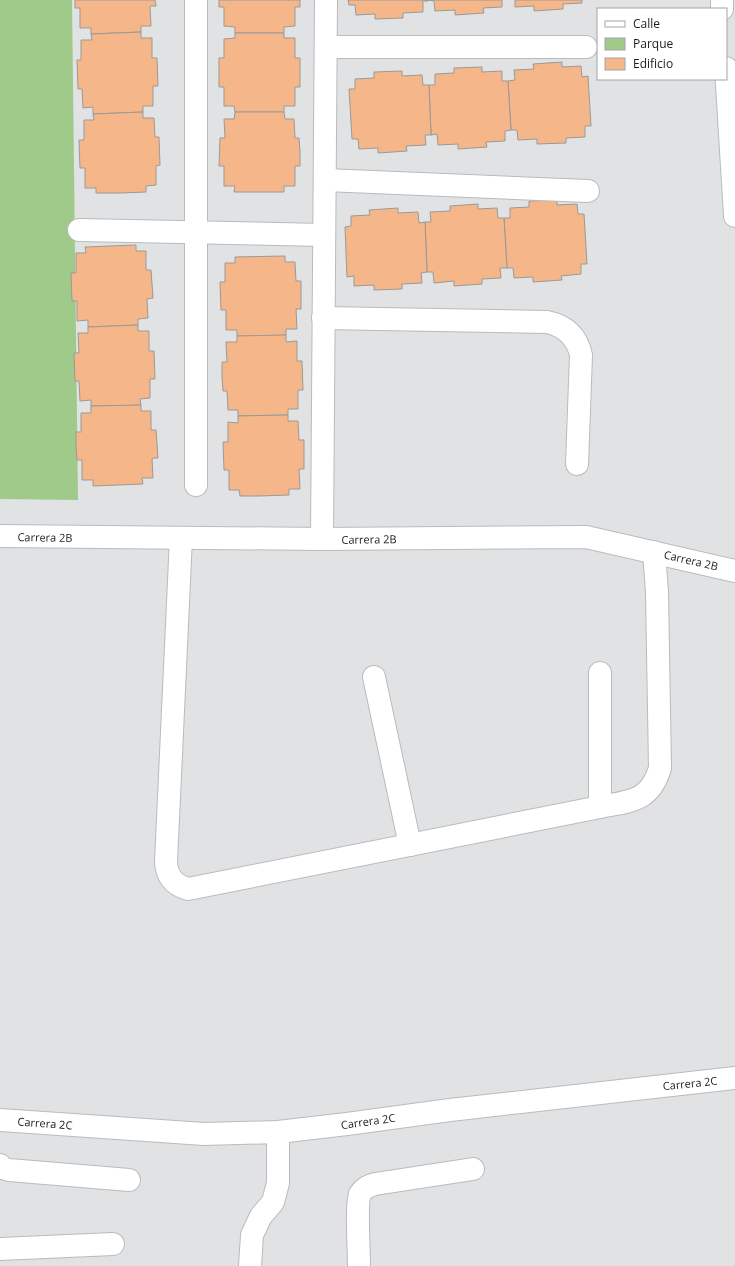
<svg xmlns="http://www.w3.org/2000/svg" width="735" height="1266" font-family="'Open Sans',sans-serif">
	<style>
		.green { fill: #a0ca89 }
		.building { fill: #f5b789; stroke: #9b9997 }
		.lines { fill: none; stroke-linecap: round; stroke-linejoin: round }
		.minor-casing { stroke: #b9bbbd; stroke-width: 24 }
		.minor { stroke: #fff; stroke-width: 22 }
		.labels { text-anchor: middle; dominant-baseline: central; stroke-width: 3; stroke-linejoin: round; paint-order: stroke }
		.street-label { font-size: 11px; fill: #1b1c1d; stroke: #fff }
	</style>
	<rect width="100%" height="100%" fill="#e0e2e4"/>
	<path class="green" d="M 0,0 L 72,0 L 78,500 L 0,499 Z"/>
	<g class="building">
		<path d="M 75,0 L 155,0 L 156,6 L 151,6 L 150,7 L 151,26 L 141,26 L 141,32 L 91,34 L 91,28 L 80,28 L 80,8 L 75,8 Z"/>
		<path d="M 219,0 L 300,0 L 300,7 L 295,7 L 295,26 L 284,27 L 284,33 L 235,33 L 235,27 L 224,26 L 224,7 L 219,7 Z"/>
		<path d="M 348,0 L 428,0 L 428,1 L 423,1 L 423,12 L 403,13 L 403,18 L 375,19 L 375,14 L 356,15 L 355,5 L 349,5 Z"/>
		<path d="M 428,0 L 502,0 L 502,7 L 483,8 L 484,13 L 455,15 L 455,10 L 435,11 L 434,1 Z"/>
		<path d="M 515,0 L 582,0 L 582,3 L 563,4 L 563,9 L 534,11 L 534,6 L 515,7 Z"/>
		<path d="M 141,32 L 141,38 L 152,38 L 152,58 L 157,58 L 158,86 L 153,86 L 153,106 L 143,106 L 143,112 L 119,113 L 93,114 L 93,107 L 83,108 L 82,89 L 78,89 L 77,60 L 81,60 L 81,40 L 92,40 L 91,34 Z"/>
		<path d="M 235,33 L 284,33 L 284,38 L 295,38 L 295,58 L 300,58 L 300,87 L 295,87 L 295,106 L 284,106 L 284,112 L 235,112 L 234,106 L 224,106 L 224,87 L 219,87 L 219,58 L 224,58 L 224,39 L 235,38 Z"/>
		<path d="M 562,62 L 562,67 L 581,66 L 582,77 L 588,76 L 591,126 L 585,126 L 585,137 L 566,138 L 566,143 L 537,144 L 537,139 L 518,140 L 517,130 L 511,130 L 508,81 L 515,80 L 514,70 L 534,69 L 533,64 Z"/>
		<path d="M 482,67 L 482,72 L 502,71 L 502,81 L 508,81 L 511,130 L 505,131 L 505,141 L 486,142 L 487,147 L 458,149 L 458,144 L 438,145 L 437,134 L 431,135 L 429,85 L 435,85 L 435,74 L 454,73 L 454,68 Z"/>
		<path d="M 402,71 L 402,76 L 422,75 L 423,85 L 429,85 L 431,135 L 425,135 L 426,145 L 406,146 L 407,151 L 378,153 L 378,148 L 359,149 L 358,139 L 352,139 L 349,89 L 355,89 L 355,79 L 374,78 L 374,72 Z"/>
		<path d="M 143,112 L 143,118 L 154,118 L 155,137 L 159,137 L 160,165 L 156,166 L 156,185 L 146,186 L 146,192 L 121,193 L 96,193 L 96,188 L 85,188 L 85,168 L 80,168 L 79,140 L 84,140 L 84,120 L 94,120 L 93,114 Z"/>
		<path d="M 235,112 L 284,112 L 285,119 L 294,119 L 295,138 L 299,138 L 300,152 L 300,166 L 295,166 L 295,186 L 284,186 L 284,192 L 234,192 L 235,186 L 224,186 L 224,166 L 219,166 L 220,138 L 225,138 L 224,119 L 234,119 Z"/>
		<path d="M 557,200 L 557,205 L 577,204 L 578,214 L 584,214 L 587,264 L 581,264 L 581,274 L 561,276 L 562,280 L 533,282 L 533,277 L 514,278 L 513,268 L 507,268 L 504,218 L 510,218 L 510,208 L 529,207 L 529,201 Z"/>
		<path d="M 478,204 L 478,209 L 497,208 L 498,218 L 504,218 L 507,268 L 500,268 L 501,278 L 482,279 L 482,284 L 454,286 L 454,281 L 434,283 L 433,272 L 427,272 L 425,222 L 431,222 L 430,212 L 450,211 L 450,206 Z"/>
		<path d="M 398,208 L 398,213 L 418,212 L 419,223 L 425,222 L 427,272 L 421,273 L 422,283 L 402,284 L 402,289 L 374,290 L 374,285 L 354,286 L 354,276 L 347,277 L 345,227 L 351,226 L 351,216 L 370,215 L 369,210 Z"/>
		<path d="M 136,245 L 136,251 L 146,251 L 146,270 L 151,270 L 153,298 L 147,299 L 148,318 L 138,319 L 138,325 L 88,327 L 88,320 L 77,321 L 77,301 L 72,301 L 71,273 L 76,273 L 76,253 L 86,253 L 85,247 Z"/>
		<path d="M 285,256 L 285,262 L 295,262 L 296,281 L 301,281 L 301,309 L 296,309 L 297,329 L 286,329 L 286,335 L 261,336 L 237,336 L 237,330 L 226,330 L 226,310 L 221,310 L 220,282 L 225,282 L 225,263 L 235,263 L 235,257 Z"/>
		<path d="M 138,325 L 138,331 L 149,331 L 149,351 L 154,351 L 155,379 L 150,379 L 150,398 L 140,399 L 141,405 L 116,406 L 91,406 L 91,400 L 80,401 L 79,381 L 75,381 L 74,353 L 79,353 L 78,333 L 88,333 L 88,327 Z"/>
		<path d="M 286,335 L 286,342 L 297,341 L 297,361 L 302,361 L 303,390 L 298,390 L 298,409 L 288,409 L 288,415 L 238,416 L 238,410 L 228,410 L 227,391 L 223,391 L 222,377 L 222,362 L 227,362 L 226,342 L 237,342 L 237,336 Z"/>
		<path d="M 141,405 L 141,411 L 151,411 L 151,430 L 156,430 L 158,458 L 153,458 L 152,459 L 153,478 L 142,478 L 143,484 L 93,486 L 93,480 L 82,480 L 82,460 L 77,460 L 76,448 L 76,432 L 81,432 L 81,413 L 91,413 L 91,406 Z"/>
		<path d="M 288,415 L 288,421 L 298,421 L 299,440 L 304,440 L 304,469 L 299,469 L 300,489 L 289,489 L 289,495 L 259,496 L 240,496 L 239,490 L 229,490 L 229,470 L 224,470 L 223,442 L 228,442 L 228,422 L 238,423 L 238,416 Z"/>
	</g>
	<g class="lines">
		<defs>
			<g id="minor">
				<path d="M 722,0 L 722,9"/>
				<path d="M 326,47 L 586,47"/>
				<path d="M 726,68 L 735,216"/>
				<path d="M 325,180 L 588,191"/>
				<path d="M 79,230 L 324,235"/>
				<path d="M 323,318 L 547,322 C 566,326 577,337 581,355 L 577,464"/>
				<path d="M 196,485 L 196,0"/>
				<path d="M 0,536 L 322,539 L 586,537 L 735,571"/>
				<path d="M 181,538 L 166,862 C 167,877 174,885 188,889 L 600,807 C 630,801 650,802 660,768 L 657,592 L 654,552"/>
				<path d="M 322,539 L 326,0"/>
				<path d="M 374,677 L 410,845"/>
				<path d="M 600,807 L 600,673"/>
				<path d="M 0,1120 L 204,1134 L 278,1132 L 347,1124 L 450,1110 L 735,1078"/>
				<path d="M 0,1165 L 2,1168 L 9,1170 L 129,1180"/>
				<path d="M 0,1249 L 113,1244"/>
				<path d="M 250,1266 L 252,1235 L 261,1216 L 273,1202 L 278,1183 L 278,1132"/>
				<path d="M 359,1266 C 359,1253 356,1203 360,1194 C 364,1188 368,1186 375,1184 L 473,1169"/>
			</g>
		</defs>
		<use href="#minor" class="minor-casing"/>
		<use href="#minor" class="minor"/>
	</g>
	<g class="labels">
		<g class="street-label">
			<text transform="translate(45 537) rotate(1)">Carrera 2B</text>
			<text transform="translate(369 539) rotate(-1)">Carrera 2B</text>
			<text transform="translate(691 560) rotate(13)">Carrera 2B</text>
			<text transform="translate(690 1083) rotate(-6)">Carrera 2C</text>
			<text transform="translate(368 1121) rotate(-8)">Carrera 2C</text>
			<text transform="translate(45 1123) rotate(4)">Carrera 2C</text>
		</g>
	</g>
	<rect x="597" y="8" width="130" height="72" fill="#ffffff" stroke="#a4a4a5"/>
	<rect x="605" y="21" width="20" height="6" fill="#ffffff" stroke="#a4a4a5"/>
	<text x="633" y="28" font-size="12" fill="#1b1c1d">Calle</text>
	<rect x="605" y="38" width="20" height="12" fill="#a0ca89" stroke="#a4a4a5"/>
	<text x="633" y="48" font-size="12" fill="#1b1c1d">Parque</text>
	<rect x="605" y="58" width="20" height="12" fill="#f5b789" stroke="#a4a4a5"/>
	<text x="633" y="68" font-size="12" fill="#1b1c1d">Edificio</text>
</svg>
